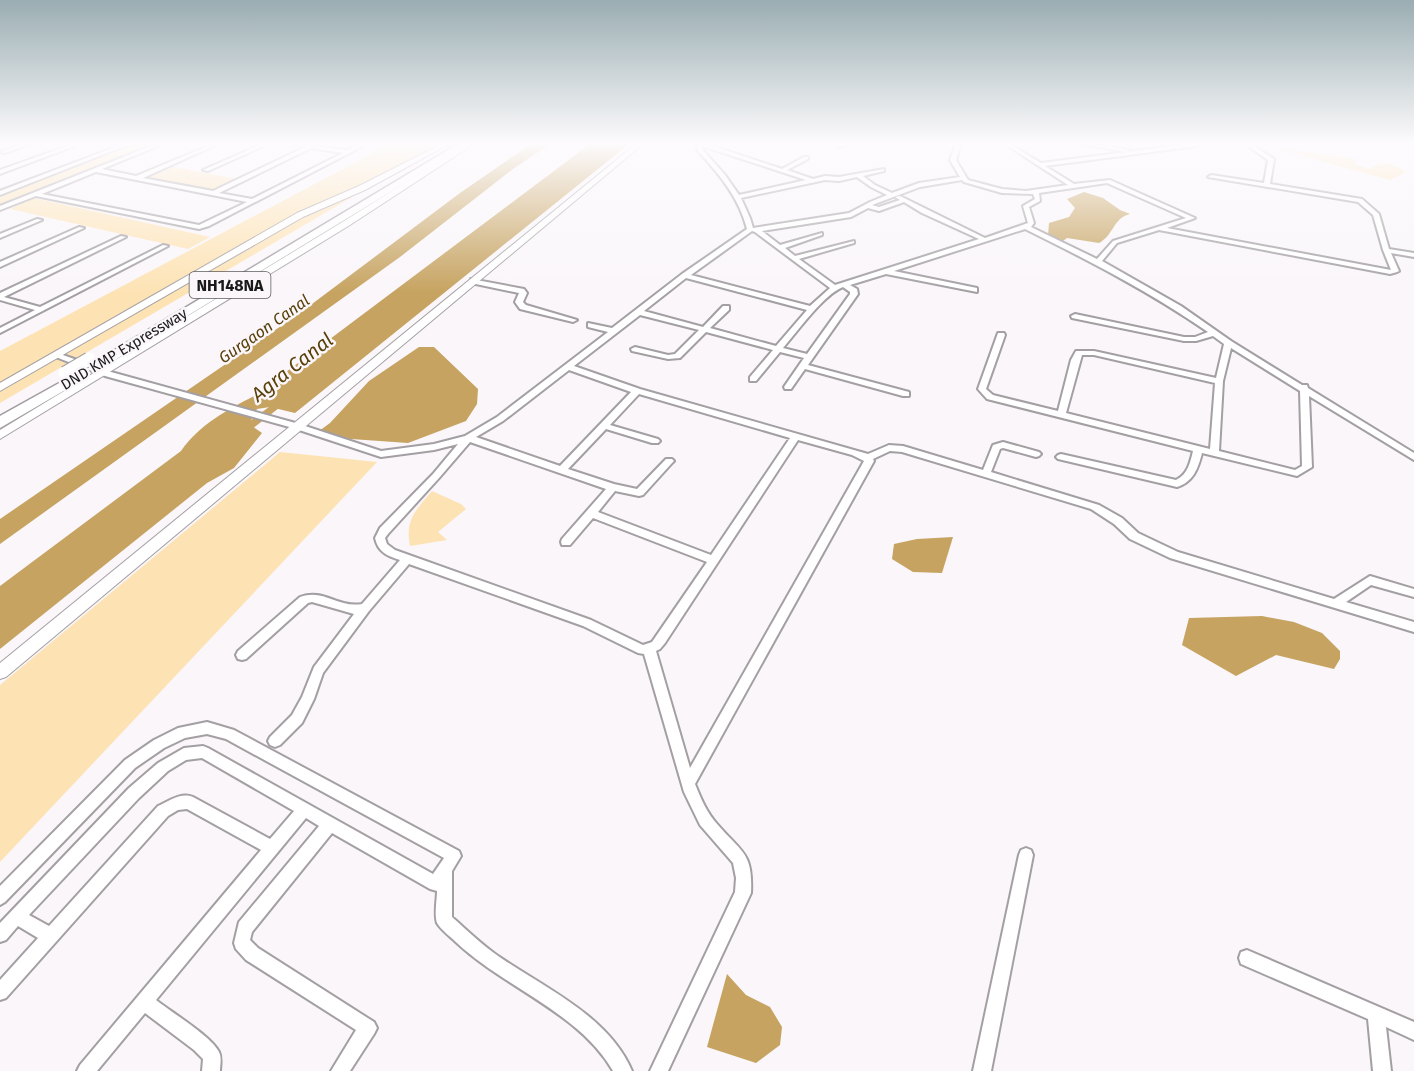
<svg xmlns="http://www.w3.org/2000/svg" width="1414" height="1071" font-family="'Fira Sans',sans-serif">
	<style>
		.green { fill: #fde3b4 }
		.water { fill: #c6a360 }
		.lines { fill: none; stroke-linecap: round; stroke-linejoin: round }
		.canal { fill: #c6a360; fill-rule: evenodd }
		.minor-casing { stroke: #a39fa3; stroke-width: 4 }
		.tertiary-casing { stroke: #a39fa3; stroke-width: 2 }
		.trunk-casing { stroke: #a39fa3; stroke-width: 3 }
		.minor { fill: #fff; fill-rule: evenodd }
		.tertiary { fill: #fff; fill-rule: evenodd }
		.trunk { fill: #fff; fill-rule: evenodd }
		.trunk-bridge-casing { stroke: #a39fa3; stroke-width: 15; stroke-linecap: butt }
		.trunk-bridge { stroke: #fff; stroke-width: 13 }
		.labels { text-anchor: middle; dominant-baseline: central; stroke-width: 5; stroke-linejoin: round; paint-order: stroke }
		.far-street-label { font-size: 15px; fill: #1b1a1b; stroke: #faf6fa }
		.shield { fill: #faf6fa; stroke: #5e5c5e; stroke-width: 1.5 }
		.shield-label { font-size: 16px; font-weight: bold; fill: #1b1a1b }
		.far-water-label { font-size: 16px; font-style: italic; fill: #584008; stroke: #faf6fa }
		.water-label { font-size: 20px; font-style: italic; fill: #584008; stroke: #faf6fa }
	</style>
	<rect width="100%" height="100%" fill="#faf6fa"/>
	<g class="green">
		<path d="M 132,144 L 155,144 L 0,206 L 0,196 Z"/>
		<path d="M 390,144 L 443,144 L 0,403 L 0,351 Z"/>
		<path d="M 1280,148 L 1355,159 L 1356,165 L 1370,169 C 1383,159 1395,165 1406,172 L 1390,180 L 1287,152 Z"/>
		<path d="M 168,166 L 237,179 L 212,191 L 143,177 Z"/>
		<path d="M 34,198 L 210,237 L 188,249 L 10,209 Z"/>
		<path d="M 280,452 L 377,462 L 0,862 L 0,685 Z"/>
		<path d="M 432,491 L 461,504 L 466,509 L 438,532 L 447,540 L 410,546 C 405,520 415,511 432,491 Z"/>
	</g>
	<g class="water">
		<path d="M 531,144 L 550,144 L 513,169 L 400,257 L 0,544 L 0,519 L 300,313 L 460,193 Z"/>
		<path d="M 590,144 L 629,144 L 295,413 L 270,407 L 257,409 L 249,424 L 262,433 L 234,468 L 207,483 L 0,649 L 0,586 L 181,451 C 199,425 227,410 254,396 Z"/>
		<path d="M 1084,192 L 1103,198 L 1120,210 L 1130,214 C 1113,218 1114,235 1099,243 L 1067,238 L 1059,244 L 1048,236 L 1049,223 L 1069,217 L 1075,208 L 1067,199 Z"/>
		<path d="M 419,347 L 434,347 L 478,389 L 477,404 L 466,421 L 408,443 L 337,438 L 315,434 L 330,423 L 369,381 Z"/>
		<path d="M 953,537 L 942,573 L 913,572 L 892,559 L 894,544 L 917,539 Z"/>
		<path d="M 1262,616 L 1294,622 L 1322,633 L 1340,651 L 1340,659 L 1334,669 L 1276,655 L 1236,676 L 1182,645 L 1189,618 Z"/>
		<path d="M 727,974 L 746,995 L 770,1007 L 782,1027 L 780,1045 L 756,1063 L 707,1047 Z"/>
	</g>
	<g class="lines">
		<path class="canal" d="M 284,396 L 288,397 L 288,401 L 243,436 L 235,436 L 234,434 L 235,432 Z"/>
		<defs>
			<g id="minor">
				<path d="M 23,144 L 30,144 L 5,153 L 0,152 Z"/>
				<path d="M 73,144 L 80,144 L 0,174 L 0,170 Z"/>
				<path d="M 123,144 L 130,144 L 0,195 L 0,191 Z"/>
				<path d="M 156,144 L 163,144 L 102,169 L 136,176 L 213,144 L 218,144 L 143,178 L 213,191 L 305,147 L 295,145 L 295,144 L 347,150 L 361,144 L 367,144 L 209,226 L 199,229 L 36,196 L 0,210 L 0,206 ZM 311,148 L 343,153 L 252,199 L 219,193 ZM 96,172 L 247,202 L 199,225 L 42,194 Z"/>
				<path d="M 262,144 L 268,144 L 208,171 L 203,170 Z"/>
				<path d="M 698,144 L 707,144 L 782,169 L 804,157 L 808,157 L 808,159 L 787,170 L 813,179 L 825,176 L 839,177 L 884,169 L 884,171 L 863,176 L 875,185 L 892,193 L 919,183 L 960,177 L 950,160 L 956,144 L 961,144 L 956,160 L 968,180 L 1002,189 L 1026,191 L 1068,185 L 1005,144 L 1010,144 L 1041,163 L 1189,144 L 1199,144 L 1197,146 L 1045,166 L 1074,184 L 1110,180 L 1195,218 L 1167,228 L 1391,270 L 1383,250 L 1373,215 L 1358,202 L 1208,177 L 1211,175 L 1264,183 L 1268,160 L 1245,144 L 1251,144 L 1274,159 L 1270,184 L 1362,199 L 1379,214 L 1389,249 L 1414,253 L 1414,257 L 1391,253 L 1399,271 L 1397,272 L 1390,274 L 1159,230 L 1117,243 L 1102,261 L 1181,306 L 1231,341 L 1302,385 L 1307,385 L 1308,388 L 1414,453 L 1414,460 L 1309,396 L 1312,467 L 1297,476 L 1202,453 C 1198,469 1193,482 1177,487 L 1058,459 L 1056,457 L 1058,455 L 1061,454 L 1176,480 C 1188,474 1190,463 1193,451 L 987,399 L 978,389 L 998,333 L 1004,333 L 1005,335 L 986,389 L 993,395 L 1058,411 L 1071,360 L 1076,351 L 1094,351 L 1216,378 L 1224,344 L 1213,336 L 1196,341 L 1184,341 L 1072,318 L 1071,316 L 1075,314 L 1184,337 L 1195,337 L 1208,332 C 1150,292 1088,260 1025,229 L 894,271 L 977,288 L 977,292 L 886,274 L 850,285 L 857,289 L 858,294 L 808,365 L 909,392 L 909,396 L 903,396 L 805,369 L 791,389 L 785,389 L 784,387 L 804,358 L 780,352 L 756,381 L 750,381 L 750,377 L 773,350 L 706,332 L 680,358 L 668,359 L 632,351 L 631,349 L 635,347 L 668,355 L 675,354 L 699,330 L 640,315 L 574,366 L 640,389 L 868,454 L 889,445 L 903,446 L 983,470 L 993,445 L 1003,442 L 1039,452 L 1041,454 L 1039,456 L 1036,457 L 1003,448 L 1000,449 L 991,472 L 1099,505 L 1122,518 L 1138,533 L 1178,552 L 1334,599 L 1370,576 L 1414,589 L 1414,597 L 1371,585 L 1346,602 L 1414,622 L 1414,632 L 1170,558 L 1130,539 L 1114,524 L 1091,509 L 902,452 L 890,451 L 873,459 L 874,461 L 695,784 C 701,799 707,813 718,825 C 742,853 753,852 751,893 L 668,1071 L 650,1071 L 735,892 L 736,878 L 733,863 L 700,825 L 684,792 L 644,654 L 638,653 L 583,626 L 409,564 L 369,611 L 323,673 L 314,699 L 302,723 L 280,745 L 275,747 L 270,745 L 268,741 L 270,737 L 292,715 L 302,697 L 314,667 L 354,614 L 312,602 L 308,603 L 246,659 L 242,660 L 238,659 L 236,655 L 238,651 L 300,597 C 324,588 337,608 362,604 L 400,560 C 387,556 378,552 375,538 L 380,528 L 433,474 L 458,444 L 434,450 L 381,457 L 293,428 L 105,376 L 53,356 L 57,354 L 60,354 L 111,372 L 299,424 L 381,451 L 434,444 L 465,436 L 497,417 L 608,332 L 588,327 L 588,323 L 612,328 L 682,274 L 747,229 C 739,197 719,174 697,150 ZM 702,146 L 806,180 L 739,195 L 725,175 L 702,149 ZM 857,177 L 871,187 L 887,195 L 870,202 L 849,213 L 753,228 L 750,218 L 741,198 L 825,180 L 839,181 ZM 962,180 L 964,182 L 1002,193 L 1033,194 L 1035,199 L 1023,206 L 1028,223 L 985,238 L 900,196 L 895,197 L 900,200 L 879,207 L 872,205 L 920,187 ZM 1107,183 L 1186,218 L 1113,241 L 1097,259 L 1031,227 L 1034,223 L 1029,207 L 1040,201 L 1039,193 ZM 904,202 L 922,213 L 979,239 L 835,285 L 799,259 L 854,243 L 854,241 L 795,256 L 785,248 L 822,235 L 822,233 L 780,245 L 762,231 L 851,217 L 868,208 L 879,211 ZM 752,231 L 755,232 L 830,288 L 810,306 L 691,275 ZM 686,278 L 807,310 L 776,346 L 710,328 L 729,310 L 729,306 L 723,306 L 703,327 L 644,311 ZM 843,287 L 850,292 L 850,294 L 807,354 L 783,348 C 797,332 824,294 843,287 ZM 1231,348 L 1300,391 L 1302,466 L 1295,470 L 1219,451 L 1223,381 ZM 1082,355 L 1094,355 L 1215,383 L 1210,449 L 1066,413 ZM 569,370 L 631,392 L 560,466 L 476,437 L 503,421 ZM 639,394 L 790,438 L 711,555 L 598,512 L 615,491 L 639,496 L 643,495 L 672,463 L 674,461 L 672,459 L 666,459 L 637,489 L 614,484 L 568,469 L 606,429 L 652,443 L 658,443 L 660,441 L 658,439 L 610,425 ZM 798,440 L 852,455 L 864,461 L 690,768 L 656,651 L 660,649 L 665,643 ZM 470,442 L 606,489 L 562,539 L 561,542 L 562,545 L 570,545 L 593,518 L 707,562 L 652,642 L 643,645 L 591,620 L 395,550 L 387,544 L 385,538 L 388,534 L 439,478 Z"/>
				<path d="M 839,144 L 847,144 L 839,147 L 836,145 Z"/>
				<path d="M 1083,144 L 1093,144 L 1129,150 L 1126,152 Z"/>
				<path d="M 37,219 L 42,220 L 0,238 L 0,234 Z"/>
				<path d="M 79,227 L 84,228 L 0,267 L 0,262 Z"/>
				<path d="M 121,236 L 126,237 L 4,297 L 40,307 L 163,245 L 168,246 L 0,333 L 0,328 L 35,310 L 0,300 L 0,293 Z"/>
				<path d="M 471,279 L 524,289 L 527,293 L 523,302 L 526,305 L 577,320 L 573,322 L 520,309 L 515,302 L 519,293 L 471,283 Z"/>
				<path d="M 207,722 L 234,730 L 459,851 L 461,856 L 452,871 L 452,917 C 468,931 483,946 501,958 C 547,989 609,1017 632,1071 L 613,1071 C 580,1013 505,988 457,943 C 451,937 441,930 437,923 C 434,914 437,900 437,891 L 430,889 L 332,833 L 252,932 L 250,940 L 258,948 L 374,1022 L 377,1028 L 374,1034 L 350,1071 L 331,1071 L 356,1030 L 246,960 L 236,949 L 234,943 L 239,922 L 319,826 L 306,818 L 156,1000 C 171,1012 211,1036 219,1052 C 222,1058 220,1065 220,1071 L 202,1071 L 203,1059 L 194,1050 L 145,1013 L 97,1071 L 77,1071 L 80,1065 L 261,850 L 187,809 L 178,810 L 168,816 L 6,998 L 0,1000 L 0,980 L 38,938 L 18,926 L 6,940 L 0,942 L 0,923 L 129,788 L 158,763 L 184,748 L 203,746 L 208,748 L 433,874 L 444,858 L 226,739 L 207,734 L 185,738 L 164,748 L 135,768 L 5,902 L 0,905 L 0,886 L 125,760 L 154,740 L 178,728 ZM 202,758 L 294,811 L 270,839 L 193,797 C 181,792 169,801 158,806 L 49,926 L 29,915 L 139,798 L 168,771 L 186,760 Z"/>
				<path d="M 1026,848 L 1031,850 L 1033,855 L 991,1071 L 973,1071 L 1019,855 L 1021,850 Z"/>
				<path d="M 1247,950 L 1414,1022 L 1414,1040 L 1386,1027 L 1391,1071 L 1373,1071 L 1368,1019 L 1241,964 L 1239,958 L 1241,952 Z"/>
			</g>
			<g id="tertiary">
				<path d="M 442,144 L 449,144 L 365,190 L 303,217 L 0,391 L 0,383 L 297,213 L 359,186 Z"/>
				<path d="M 467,144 L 474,144 L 350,225 L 0,439 L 0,430 L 344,221 Z"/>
				<path d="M 636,144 L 643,144 L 6,677 L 0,679 L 0,663 Z"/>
			</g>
			<g id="trunk">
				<path d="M 458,144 L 469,144 L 105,366 L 100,367 L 93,363 Z"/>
				<path d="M 79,372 L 86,376 L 84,379 L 0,428 L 0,416 Z"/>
			</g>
		</defs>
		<use href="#minor" class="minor-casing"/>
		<use href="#tertiary" class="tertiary-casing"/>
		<use href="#trunk" class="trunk-casing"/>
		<use href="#minor" class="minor"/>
		<use href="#tertiary" class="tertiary"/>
		<use href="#trunk" class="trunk"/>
		<defs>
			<path id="trunk-bridge" d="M 65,373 L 89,359"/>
		</defs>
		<use href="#trunk-bridge" class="trunk-bridge-casing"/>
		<use href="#trunk-bridge" class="trunk-bridge"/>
	</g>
	<linearGradient id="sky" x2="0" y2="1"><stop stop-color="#9aadb2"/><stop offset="0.49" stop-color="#fdfbfd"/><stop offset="1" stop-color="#fdfbfd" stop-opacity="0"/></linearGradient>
	<rect width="1414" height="293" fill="url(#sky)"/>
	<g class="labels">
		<g class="far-street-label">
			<text transform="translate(124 349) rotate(-31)">DND KMP Expressway</text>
		</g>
		<rect class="shield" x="189.5" y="272" width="81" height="26" rx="4.5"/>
		<g class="shield-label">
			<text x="230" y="285">NH148NA</text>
		</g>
		<g class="far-water-label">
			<text transform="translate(264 329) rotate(-35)">Gurgaon Canal</text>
		</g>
		<g class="water-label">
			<text transform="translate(292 367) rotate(-38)">Agra Canal</text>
		</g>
	</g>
</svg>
